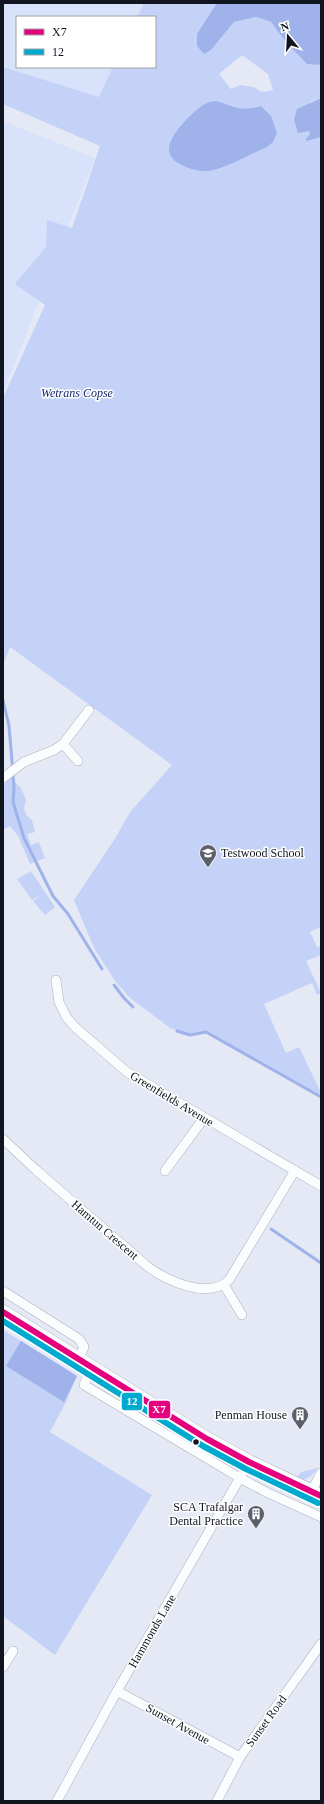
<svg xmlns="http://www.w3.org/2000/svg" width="324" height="1804" font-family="'Times New Roman',serif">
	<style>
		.built { fill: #d8e2fa }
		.green { fill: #c4d2f7; fill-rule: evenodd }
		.water { fill: #9fb3ea }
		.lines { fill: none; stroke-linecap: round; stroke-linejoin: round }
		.stream { stroke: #9fb3ea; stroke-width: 3 }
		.minor-casing { stroke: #acb1bb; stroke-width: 10 }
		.primary-casing { stroke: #acb1bb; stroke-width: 15 }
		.minor { stroke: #fbfcfe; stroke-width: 9 }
		.primary { stroke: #fbfcfe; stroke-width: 14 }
		.bus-1-casing { stroke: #fff; stroke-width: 9 }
		.bus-2-casing { stroke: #fff; stroke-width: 9 }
		.bus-1 { stroke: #e5007d; stroke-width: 6 }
		.bus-2 { stroke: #00a9ce; stroke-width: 6 }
		.bus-dot { fill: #11151f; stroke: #fff; stroke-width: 1.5 }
		.labels { text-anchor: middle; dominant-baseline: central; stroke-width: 3; stroke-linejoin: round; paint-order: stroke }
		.park-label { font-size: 12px; font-style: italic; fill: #111d70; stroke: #fff }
		.poi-label { font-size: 12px; fill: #11151f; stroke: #fff; text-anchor: end }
		.street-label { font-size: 12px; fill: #11151f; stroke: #fff }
		.line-badge { stroke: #fff; stroke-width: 1.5 }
		.badge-label { font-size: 11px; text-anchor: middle; font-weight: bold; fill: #fff }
	</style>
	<rect width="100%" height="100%" fill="#e4e9f5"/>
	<g class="built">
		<path d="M 3,3 L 144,3 L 137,17 L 17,17 L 17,67 L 113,67 L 99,97 L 3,67 Z"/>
		<path d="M 3,121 L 95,158 L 3,393 Z"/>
	</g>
	<g class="green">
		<path d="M 144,3 L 217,3 L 211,13 L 211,50 L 234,22 L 256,17 L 271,22 L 285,41 L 318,65 L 321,65 L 321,98 L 310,102 L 305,131 L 309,131 L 310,134 L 305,140 L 309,141 L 321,137 L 321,927 L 310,932 L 317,947 L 321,946 L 321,955 L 306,961 L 321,993 L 317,995 L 312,983 L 264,1004 L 286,1053 L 299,1047 L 321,1093 L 321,1097 L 206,1032 L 190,1035 L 170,1028 L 129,997 L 115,981 L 94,948 L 74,900 L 116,837 L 130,812 L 172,765 L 10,647 L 3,665 L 3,398 L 45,305 L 15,284 L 46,247 L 47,220 L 72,228 L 100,146 L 3,104 L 3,67 L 99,97 L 113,67 L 155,67 L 155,17 L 137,17 ZM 242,55 L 268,74 L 273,90 L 262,92 L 253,87 L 240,85 L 231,89 L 219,74 ZM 217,101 C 236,107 240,112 261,107 L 170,142 Z"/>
		<path d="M 11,778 L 21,788 L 26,800 L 24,808 L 27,816 L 32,820 L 35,832 L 27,834 L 31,845 L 39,842 L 45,858 L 30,864 L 18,836 L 10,826 L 4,829 L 3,826 L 3,785 Z"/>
		<path d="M 31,871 L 55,907 L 45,915 L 33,901 L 41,894 L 32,900 L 17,879 Z"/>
		<path d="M 3,1330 L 77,1376 L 66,1402 L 50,1432 L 152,1495 L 55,1655 L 3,1616 Z"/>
		<path d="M 318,1468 C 312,1476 306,1482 296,1479 L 301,1472 Z"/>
	</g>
	<g class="water">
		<path d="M 217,3 L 321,3 L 321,65 L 307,64 L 285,41 L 271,22 L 256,17 L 234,22 L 211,50 L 204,54 L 197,46 L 197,34 Z"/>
		<path d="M 321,98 L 321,137 L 308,141 L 305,140 L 310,134 L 309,131 L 298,133 L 294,120 L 297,109 Z"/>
		<path d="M 217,101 C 236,107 240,112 261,106 L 271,116 L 277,133 L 273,142 L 267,147 C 250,154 230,166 213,170 C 201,174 167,165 169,148 C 170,134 193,111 205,104 C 208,102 213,101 217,101 Z"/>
		<path d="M 21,1341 L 77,1376 L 64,1402 L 6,1366 Z"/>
	</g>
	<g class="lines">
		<g class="stream">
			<path d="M 3,700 L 9,726 L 11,749 L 14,787 L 13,802 L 24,838 L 53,896 L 68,914 L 102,969"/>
			<path d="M 114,985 L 124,998 L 133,1007"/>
			<path d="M 177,1031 L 190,1035 L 206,1032 L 321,1097"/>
			<path d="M 271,1229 L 321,1263"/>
		</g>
		<defs>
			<g id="minor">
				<path d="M 63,744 L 78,761"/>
				<path d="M 3,778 L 24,762 L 54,750 L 63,744 L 89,710"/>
				<path d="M 56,980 L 59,1002 L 67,1018 L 76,1028 L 127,1072 L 321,1186"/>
				<path d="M 3,1139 L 36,1170 L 147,1266 C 167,1281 208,1300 229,1280 L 294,1172"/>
				<path d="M 165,1171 L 204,1118"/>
				<path d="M 224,1285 L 242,1315"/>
				<path d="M 3,1291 L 79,1339 L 84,1347 L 78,1359"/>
				<path d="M 91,1367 L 84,1385 L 240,1478 L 268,1493 L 321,1517"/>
				<path d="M 311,1492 L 321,1473"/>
				<path d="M 3,1667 L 13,1651"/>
				<path d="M 117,1691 L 240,1757"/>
				<path d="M 57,1801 L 117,1691 L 249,1462"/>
				<path d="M 217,1801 L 240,1757 L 321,1644"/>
			</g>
			<path id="primary" d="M 3,1312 L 207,1439 L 249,1462 L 321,1496"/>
		</defs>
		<use href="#minor" class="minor-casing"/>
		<use href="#primary" class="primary-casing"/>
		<use href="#minor" class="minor"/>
		<use href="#primary" class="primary"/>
		<defs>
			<path id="bus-1" d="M 3,1312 L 207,1439 L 249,1462 L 321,1496"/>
			<path id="bus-2" d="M 3,1321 L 203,1446 L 246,1469 L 318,1503"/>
		</defs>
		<use href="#bus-1" class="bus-1-casing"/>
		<use href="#bus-2" class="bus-2-casing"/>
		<use href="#bus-1" class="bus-1"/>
		<use href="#bus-2" class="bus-2"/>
	</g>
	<defs>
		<symbol id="school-pin" viewBox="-11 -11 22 30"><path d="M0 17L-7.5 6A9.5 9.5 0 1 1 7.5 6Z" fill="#5b5f6a" stroke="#fff"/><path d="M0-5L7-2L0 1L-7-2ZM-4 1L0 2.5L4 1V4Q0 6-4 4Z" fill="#fff"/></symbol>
		<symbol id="building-pin" viewBox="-11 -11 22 30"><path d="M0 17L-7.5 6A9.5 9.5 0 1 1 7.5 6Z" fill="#5b5f6a" stroke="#fff"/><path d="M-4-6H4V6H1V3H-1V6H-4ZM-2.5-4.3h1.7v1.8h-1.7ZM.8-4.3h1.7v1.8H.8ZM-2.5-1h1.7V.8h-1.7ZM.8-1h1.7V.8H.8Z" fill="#fff"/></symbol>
	</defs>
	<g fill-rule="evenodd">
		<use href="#school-pin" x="198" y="843" width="20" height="27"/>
		<use href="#building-pin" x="290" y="1405" width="20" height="27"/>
		<use href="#building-pin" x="246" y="1504" width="20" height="27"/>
	</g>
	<circle class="bus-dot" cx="196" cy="1442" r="3.5"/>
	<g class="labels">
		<g class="park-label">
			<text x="77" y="393">Wetrans Copse</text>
		</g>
		<g class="poi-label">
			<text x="221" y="853" text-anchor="start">Testwood School</text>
			<text x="287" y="1415">Penman House</text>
			<text x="243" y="1507">SCA Trafalgar<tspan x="243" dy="14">Dental Practice</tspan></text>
		</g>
		<g class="street-label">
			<text transform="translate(172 1099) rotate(31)">Greenfields Avenue</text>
			<text transform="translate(105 1230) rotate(41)">Hamtun Crescent</text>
			<text transform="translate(152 1631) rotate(-60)">Hammonds Lane</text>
			<text transform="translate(266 1721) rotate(-54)">Sunset Road</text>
			<text transform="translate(178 1724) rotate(29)">Sunset Avenue</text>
		</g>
	</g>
	<g class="line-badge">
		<rect x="121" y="1392" width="22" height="19" rx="4" fill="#00a9ce"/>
		<rect x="148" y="1400" width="23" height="19" rx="4" fill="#e5007d"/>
	</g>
	<g class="badge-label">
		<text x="132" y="1405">12</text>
		<text x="159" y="1413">X7</text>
	</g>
	<rect width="324" height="1804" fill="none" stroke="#11151f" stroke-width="8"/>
	<rect x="16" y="16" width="140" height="52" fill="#ffffff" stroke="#a0a1a5"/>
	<rect x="24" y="29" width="20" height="6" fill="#e5007d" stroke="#a0a1a5"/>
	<text x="52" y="36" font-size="12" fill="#11151f">X7</text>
	<rect x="24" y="49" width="20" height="6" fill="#00a9ce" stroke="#a0a1a5"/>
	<text x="52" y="56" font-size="12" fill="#11151f">12</text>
	<g transform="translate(288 36) rotate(342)" stroke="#ffffff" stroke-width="3" paint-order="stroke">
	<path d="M0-3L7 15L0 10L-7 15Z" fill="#11151f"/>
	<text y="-6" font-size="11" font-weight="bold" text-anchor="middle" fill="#11151f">N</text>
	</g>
</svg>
